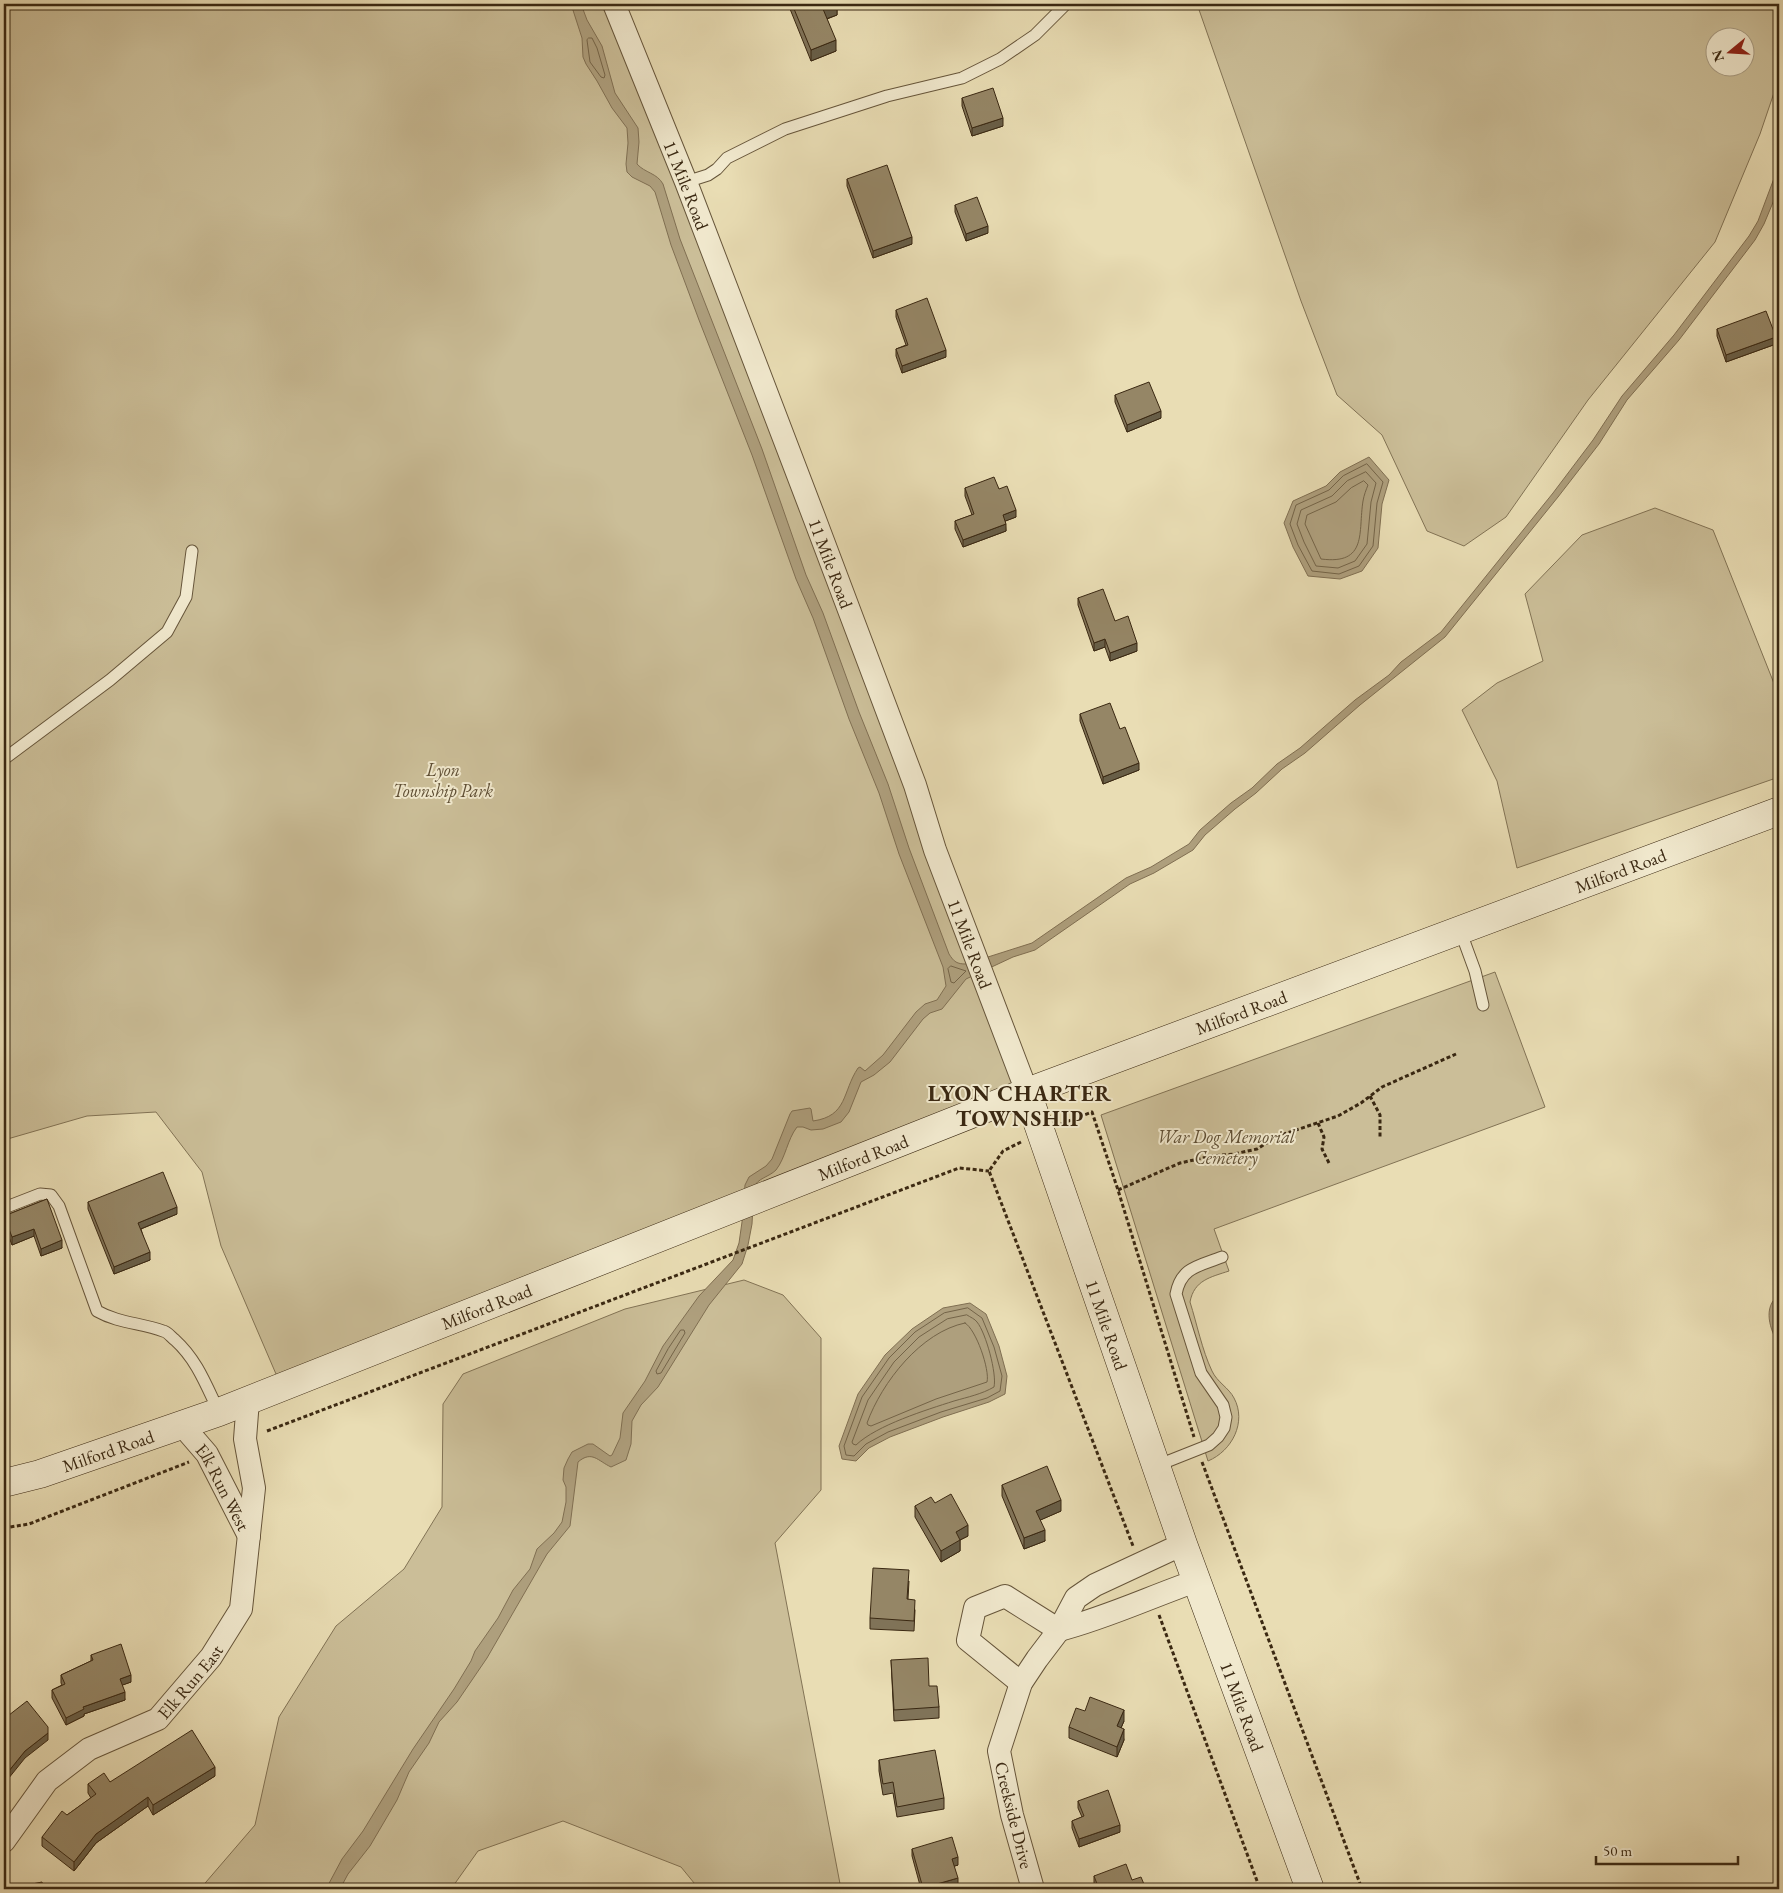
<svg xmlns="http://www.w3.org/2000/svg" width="1783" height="1893" font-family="'EB Garamond',serif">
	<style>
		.green { fill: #cbbe98; stroke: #827355; fill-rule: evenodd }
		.water { fill: #ae9f7d; stroke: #806f52 }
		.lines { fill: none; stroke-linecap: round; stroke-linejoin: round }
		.shore { stroke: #746448; stroke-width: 1 }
		.lane-casing { stroke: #66553a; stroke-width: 13 }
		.street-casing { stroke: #66553a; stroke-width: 24 }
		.secondary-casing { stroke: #3a2812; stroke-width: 29 }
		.path { stroke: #3a2812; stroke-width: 3; stroke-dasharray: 4 2.5; stroke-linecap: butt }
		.lane { stroke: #f1e9ce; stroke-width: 11 }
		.street { stroke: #f1e9ce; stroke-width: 22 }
		.secondary { stroke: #f1e9ce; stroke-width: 28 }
		.wall { fill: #807358; stroke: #3a2812 }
		.shaded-wall { fill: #685e47; stroke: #3a2812 }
		.building { fill: #958666; stroke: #3a2812 }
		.labels { text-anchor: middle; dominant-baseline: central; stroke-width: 4; stroke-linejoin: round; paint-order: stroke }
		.street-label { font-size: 18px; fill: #3a2812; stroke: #f1e9ce }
		.park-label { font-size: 18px; font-style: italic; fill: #5e4e34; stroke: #f1e9ce }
		.district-label { font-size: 22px; font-weight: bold; letter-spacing: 1px; fill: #3a2812; stroke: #f1e9ce }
	</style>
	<rect width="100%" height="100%" fill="#e9ddb4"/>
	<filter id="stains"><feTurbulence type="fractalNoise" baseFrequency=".004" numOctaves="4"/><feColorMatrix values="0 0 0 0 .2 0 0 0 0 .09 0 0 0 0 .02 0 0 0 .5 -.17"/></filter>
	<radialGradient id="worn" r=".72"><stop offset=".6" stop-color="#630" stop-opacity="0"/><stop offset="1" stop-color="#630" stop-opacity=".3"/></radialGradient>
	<g class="green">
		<path d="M 4,4 L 611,4 L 1027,1092 L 282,1388 L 221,1246 L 202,1172 L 156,1112 L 87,1116 L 4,1140 Z"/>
		<path d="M 1197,4 L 1779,4 L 1779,78 L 1760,134 L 1715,242 L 1588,400 L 1506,517 L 1464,546 L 1427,531 L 1382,435 L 1337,395 L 1301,301 ZM 1716,38 L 1746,38 L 1746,68 L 1716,68 Z"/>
		<path d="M 1655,508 L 1713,530 L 1779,696 L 1779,777 L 1517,868 L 1497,781 L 1462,710 L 1497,683 L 1543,661 L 1525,594 L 1582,535 Z"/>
		<path d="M 1495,972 L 1545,1107 L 1214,1229 L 1229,1271 C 1211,1277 1194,1280 1190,1302 C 1197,1324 1202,1350 1212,1371 C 1217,1382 1229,1388 1234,1398 C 1247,1422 1232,1451 1208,1461 L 1101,1115 Z"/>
		<path d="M 744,1280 L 783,1295 L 821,1338 L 821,1490 L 775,1543 L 841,1889 L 699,1889 L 681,1867 L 563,1821 L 478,1851 L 451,1889 L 200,1889 L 255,1825 L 279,1717 L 336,1626 L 404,1569 L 442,1507 L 443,1404 L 463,1374 L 625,1309 Z"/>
	</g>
	<g class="water">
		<path d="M 571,4 L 581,4 L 587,20 L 602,46 L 615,93 L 638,128 L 639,142 L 637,164 C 645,173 657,173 663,184 L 680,239 L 762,449 L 806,575 L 823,613 L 859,712 L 888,784 L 909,848 L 949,954 C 954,962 957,964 966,964 L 1032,943 L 1126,878 L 1151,867 L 1189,844 L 1200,830 L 1231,803 L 1252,788 L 1277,764 L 1300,748 L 1355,700 L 1389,675 L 1401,662 L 1441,632 L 1553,493 L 1593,440 L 1622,396 L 1674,335 L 1749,236 L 1758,221 L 1779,165 L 1779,188 L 1764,224 L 1755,240 L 1679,340 L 1627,400 L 1599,444 L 1558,497 L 1445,637 L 1360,705 L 1305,753 L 1282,769 L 1256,793 L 1235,809 L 1205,835 L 1193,850 L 1154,873 L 1130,884 L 1035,950 L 1013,957 L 966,979 L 942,1009 L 930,1013 L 923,1019 L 890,1062 L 874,1075 L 861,1082 L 849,1112 L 841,1122 L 823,1129 L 811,1130 L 803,1127 L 797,1127 C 787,1140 786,1157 776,1170 C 769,1177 758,1178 754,1187 L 752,1224 L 748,1245 L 742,1264 L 709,1305 L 658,1387 L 641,1405 L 632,1421 L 631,1444 L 626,1460 L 611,1467 C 598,1461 592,1450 578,1462 L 570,1526 L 547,1554 L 487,1658 L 457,1702 L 439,1722 L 429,1743 L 409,1772 L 397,1800 L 370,1846 L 348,1874 L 340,1889 L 326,1889 L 342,1859 L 363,1831 L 413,1749 L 454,1689 L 471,1661 L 475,1651 L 498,1618 L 513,1590 L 530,1569 L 537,1549 L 554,1533 L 562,1522 L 566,1502 L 566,1487 L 563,1480 L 564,1468 L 568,1459 L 572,1452 L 588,1444 L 593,1444 L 610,1456 L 612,1455 L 620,1438 L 623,1413 L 645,1381 L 663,1346 L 699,1296 L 733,1260 L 739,1243 L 742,1222 L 745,1185 L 749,1177 L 766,1166 L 772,1159 L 790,1114 L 792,1111 L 810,1108 L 811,1109 L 813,1121 C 848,1116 842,1092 858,1068 L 860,1067 L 865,1071 L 883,1055 L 916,1012 L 925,1004 L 937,1000 L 946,986 L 943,967 L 899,854 L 879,793 L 849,719 L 813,618 L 796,579 L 752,455 L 699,320 L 671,245 L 655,192 L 650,186 L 632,177 L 627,172 L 626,164 L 628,143 L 627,128 L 612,108 L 597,81 L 586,64 L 583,57 L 582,38 Z"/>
		<path d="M 1369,457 L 1389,480 L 1382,504 L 1378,548 L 1362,571 L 1340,579 L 1308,576 L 1293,547 L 1284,523 L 1293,501 L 1326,486 L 1340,472 Z"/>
		<path d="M 1779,1295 L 1779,1345 C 1770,1330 1762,1307 1779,1295 Z"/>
		<path d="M 970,1303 L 986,1314 L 999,1346 L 1007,1376 L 1005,1394 L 989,1402 L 943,1417 L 890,1437 L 869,1448 L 856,1461 L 842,1459 L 839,1446 L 858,1394 L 885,1355 L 912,1329 L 943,1308 Z"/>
	</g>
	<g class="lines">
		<g class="shore">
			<path d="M 589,38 L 592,38 L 597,48 L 605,75 L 604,78 L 601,77 L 590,62 L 587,40 Z"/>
			<path d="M 1367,464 L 1383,482 L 1377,503 L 1373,546 L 1359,566 L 1339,574 L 1312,571 L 1298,545 L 1290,524 L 1296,505 L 1329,490 L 1343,476 Z"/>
			<path d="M 1366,472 L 1376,483 L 1371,502 L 1367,544 L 1355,561 L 1338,568 L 1316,566 L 1304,542 L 1297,524 L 1301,510 L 1332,496 L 1347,481 Z"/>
			<path d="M 1364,481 L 1368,485 C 1366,490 1364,495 1363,501 C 1358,532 1368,565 1321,559 L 1305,524 L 1307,515 L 1336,502 L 1351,488 Z"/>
			<path d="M 951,966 L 966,971 L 954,983 L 951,982 L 948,969 Z"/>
			<path d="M 968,1308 L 982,1318 L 994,1347 L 1002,1376 L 1000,1391 L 987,1398 L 941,1412 L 888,1432 L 866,1444 L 854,1456 L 846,1455 L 844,1446 L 862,1397 L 889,1358 L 915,1332 L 944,1313 Z"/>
			<path d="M 967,1315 C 970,1317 975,1319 977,1322 C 986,1333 997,1374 994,1387 C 982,1394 968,1397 954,1401 C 926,1410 877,1425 856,1445 L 853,1444 L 852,1442 L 868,1400 L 894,1362 L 919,1337 L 947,1319 Z"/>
			<path d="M 965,1323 C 976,1329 990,1370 987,1382 L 936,1399 L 871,1426 L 868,1425 L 867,1423 C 882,1382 921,1332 965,1323 Z"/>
			<path d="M 681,1330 L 684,1330 L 685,1333 L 661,1373 L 657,1374 L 656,1371 L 668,1349 Z"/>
		</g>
		<defs>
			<g id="lane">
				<path d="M 686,182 L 708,175 L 717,169 L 727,158 L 785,129 L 887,96 L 962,78 L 1000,59 L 1035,35 L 1066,4"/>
				<path d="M 4,759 L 110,680 L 167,632 L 186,597 L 192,551"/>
				<path d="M 1460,930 L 1475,971 L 1483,1005"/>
				<path d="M 4,1208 L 40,1194 L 51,1195 L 59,1206 L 97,1311 C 118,1323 141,1323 163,1331 C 168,1332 171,1337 175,1340 C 197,1360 206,1385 219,1412"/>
				<path d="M 1156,1466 L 1209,1445 L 1218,1437 L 1224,1428 L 1226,1417 L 1223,1405 L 1201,1373 L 1176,1294 C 1181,1267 1199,1266 1222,1257"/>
			</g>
			<g id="street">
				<path id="s1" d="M 614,4 L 686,182 L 814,517 L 915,785 L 935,850 L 1027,1092"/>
				<path id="s2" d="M 182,1425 L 207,1454 L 249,1536"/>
				<path d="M 1021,1683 L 968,1640 L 975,1608 L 1005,1596 L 1059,1630 C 1106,1618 1150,1597 1196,1581"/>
				<path id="s3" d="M 4,1841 L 47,1781 L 89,1749 L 158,1719 L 211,1657 L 241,1609 L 254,1488 L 245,1439 L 248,1400"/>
				<path d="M 1033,1889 L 1012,1815 L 999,1751 L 1021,1683 L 1037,1659 L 1059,1630 L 1076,1598 L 1095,1585 L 1183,1544"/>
			</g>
			<g id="secondary">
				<path id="s4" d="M 1027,1092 L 1183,1544 L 1310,1889"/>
				<path id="s5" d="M 4,1483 L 40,1474 L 219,1412 L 1027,1092 L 1779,811"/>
			</g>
		</defs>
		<use href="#lane" class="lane-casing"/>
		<use href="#street" class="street-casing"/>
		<use href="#secondary" class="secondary-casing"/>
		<g class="path">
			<path d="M 1370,1096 L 1380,1115 L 1380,1139"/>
			<path d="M 1318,1123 L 1324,1137 L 1322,1149 L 1330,1165"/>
			<path d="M 1061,1124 L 1092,1112 L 1118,1190 L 1194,1437"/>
			<path d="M 1021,1142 L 1003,1151 L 989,1171 L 1133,1546"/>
			<path d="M 1118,1190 L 1180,1163 L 1212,1156 L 1234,1154 L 1257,1149 L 1278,1136 L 1338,1116 L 1361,1103 L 1382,1087 L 1456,1054"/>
			<path d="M 267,1431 L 959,1168 L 989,1171"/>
			<path d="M 1202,1462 L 1362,1889"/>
			<path d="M 4,1528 L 29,1524 L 189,1462"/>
			<path d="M 1159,1615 L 1260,1889"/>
		</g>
		<use href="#lane" class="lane"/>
		<use href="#street" class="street"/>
		<use href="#secondary" class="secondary"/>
	</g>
	<g class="wall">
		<path d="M 788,4 L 837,4 L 837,15 L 827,19 L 836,51 L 811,61 Z"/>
		<path d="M 962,98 L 1003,126 L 972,136 L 962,106 Z"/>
		<path d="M 847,179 L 912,244 L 873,258 L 847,186 Z"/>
		<path d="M 955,205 L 988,233 L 966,241 L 955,212 Z"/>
		<path d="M 896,310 L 946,357 L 902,373 L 896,356 L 896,349 L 906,345 L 896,317 Z"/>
		<path d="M 1717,329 L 1776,344 L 1726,362 L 1717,336 Z"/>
		<path d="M 1115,395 L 1161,418 L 1127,432 L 1115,402 Z"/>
		<path d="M 965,488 L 999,489 L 1016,517 L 1005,521 L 1006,531 L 963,547 L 955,529 L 955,521 L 972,515 L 965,496 Z"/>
		<path d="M 1078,598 L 1115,621 L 1137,651 L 1110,661 L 1105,647 L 1094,651 L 1078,605 Z"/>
		<path d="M 1080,714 L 1120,729 L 1139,770 L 1103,784 L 1080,721 Z"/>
		<path d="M 47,1199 L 62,1248 L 41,1256 L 34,1236 L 12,1245 L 4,1224 L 4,1216 Z"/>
		<path d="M 88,1202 L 177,1214 L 141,1229 L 150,1260 L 114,1274 L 88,1209 Z"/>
		<path d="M 1002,1485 L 1061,1511 L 1040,1520 L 1045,1541 L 1024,1549 L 1002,1496 Z"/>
		<path d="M 935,1503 L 968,1536 L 960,1540 L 960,1551 L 941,1562 L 915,1517 L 915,1506 Z"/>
		<path d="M 909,1581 L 908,1599 L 915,1610 L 914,1631 L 870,1629 L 870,1618 Z"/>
		<path d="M 91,1655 L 131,1682 L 122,1685 L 125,1700 L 84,1714 L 84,1716 L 66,1725 L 52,1698 L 52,1690 L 62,1685 L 61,1683 L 61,1675 L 91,1661 Z"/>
		<path d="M 891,1660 L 929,1686 L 939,1707 L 939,1718 L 894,1721 Z"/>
		<path d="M 1124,1721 L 1121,1728 L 1124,1740 L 1117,1757 L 1069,1738 L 1069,1727 Z"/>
		<path d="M 879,1760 L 944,1798 L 944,1809 L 897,1817 L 893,1793 L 883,1795 L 879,1771 Z"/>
		<path d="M 215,1776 L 153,1815 L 148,1806 L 96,1843 L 74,1871 L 42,1846 L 42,1837 L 67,1815 L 91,1798 L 88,1793 L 88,1784 L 110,1782 Z"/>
		<path d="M 1078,1801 L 1120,1832 L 1079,1847 L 1072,1828 L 1072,1821 L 1082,1817 L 1078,1808 Z"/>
		<path d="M 912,1849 L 958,1865 L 954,1866 L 958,1885 L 944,1889 L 921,1889 L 912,1856 Z"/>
		<path d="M 1094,1876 L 1132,1880 L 1146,1889 L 1096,1889 L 1094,1883 Z"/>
	</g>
	<g class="shaded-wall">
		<path d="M 837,4 L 837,15 L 823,20 L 823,9 Z"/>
		<path d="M 836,40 L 836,51 L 811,61 L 811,50 Z"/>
		<path d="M 1003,118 L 1003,126 L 972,136 L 972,128 Z"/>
		<path d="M 988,226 L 988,233 L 966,241 L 966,234 Z"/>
		<path d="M 912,237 L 912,244 L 873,258 L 873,251 Z"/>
		<path d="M 1776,337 L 1776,344 L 1726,362 L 1726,355 Z"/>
		<path d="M 946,350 L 946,357 L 902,373 L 902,366 Z"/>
		<path d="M 1161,411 L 1161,418 L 1127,432 L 1127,425 Z"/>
		<path d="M 1016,510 L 1016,517 L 1003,522 L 1003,515 Z"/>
		<path d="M 1006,524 L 1006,531 L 963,547 L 963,540 Z"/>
		<path d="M 1105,639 L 1105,647 L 1094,651 L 1094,643 Z"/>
		<path d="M 1137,643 L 1137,651 L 1110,661 L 1110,653 Z"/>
		<path d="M 1139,763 L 1139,770 L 1103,784 L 1103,777 Z"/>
		<path d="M 177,1207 L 177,1214 L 138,1230 L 138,1223 Z"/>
		<path d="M 34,1229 L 34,1236 L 12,1245 L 12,1237 Z"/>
		<path d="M 62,1240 L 62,1248 L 41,1256 L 41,1249 Z"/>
		<path d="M 150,1252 L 150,1260 L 114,1274 L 114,1267 Z"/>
		<path d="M 1061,1500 L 1061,1511 L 1036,1522 L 1036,1511 Z"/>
		<path d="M 968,1525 L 968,1536 L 960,1540 L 960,1551 L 941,1562 L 941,1551 L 956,1532 Z"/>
		<path d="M 1045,1530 L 1045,1541 L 1024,1549 L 1024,1538 Z"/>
		<path d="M 131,1675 L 131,1682 L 120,1686 L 120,1679 Z"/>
		<path d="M 125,1692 L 125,1700 L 84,1714 L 84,1716 L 66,1725 L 66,1718 L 83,1707 Z"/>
		<path d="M 1124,1710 L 1124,1721 L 1117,1737 L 1117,1726 Z"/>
		<path d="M 1124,1729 L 1124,1740 L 1117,1757 L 1117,1747 Z"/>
		<path d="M 48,1733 L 48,1740 L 25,1758 L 4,1784 L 4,1777 L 25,1751 Z"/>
		<path d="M 215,1767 L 215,1776 L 153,1815 L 153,1805 Z"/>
		<path d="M 148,1797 L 148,1806 L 96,1843 L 74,1871 L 74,1862 L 96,1834 Z"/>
		<path d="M 1120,1825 L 1120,1832 L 1079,1847 L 1079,1839 Z"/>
		<path d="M 958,1857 L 958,1865 L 952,1867 L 952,1859 Z"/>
		<path d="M 958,1878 L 958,1885 L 944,1889 L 923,1889 L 923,1888 Z"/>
	</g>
	<g class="building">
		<path d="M 792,4 L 837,4 L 823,9 L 836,40 L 811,50 Z"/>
		<path d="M 993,88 L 1003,118 L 972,128 L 962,98 Z"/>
		<path d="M 887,165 L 912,237 L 873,251 L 847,179 Z"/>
		<path d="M 977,197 L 988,226 L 966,234 L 955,205 Z"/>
		<path d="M 927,298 L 946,350 L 902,366 L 896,349 L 908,345 L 896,310 Z"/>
		<path d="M 1766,311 L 1776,337 L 1726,355 L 1717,329 Z"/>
		<path d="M 1149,382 L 1161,411 L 1127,425 L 1115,395 Z"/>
		<path d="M 994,477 L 999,489 L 1007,486 L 1016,510 L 1003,515 L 1006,524 L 963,540 L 955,521 L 974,514 L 965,488 Z"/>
		<path d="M 1103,589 L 1115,621 L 1128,616 L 1137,643 L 1110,653 L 1105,639 L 1094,643 L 1078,598 Z"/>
		<path d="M 1110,703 L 1120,729 L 1125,727 L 1139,763 L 1103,777 L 1080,714 Z"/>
		<path d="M 163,1172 L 177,1207 L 138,1223 L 150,1252 L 114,1267 L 88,1202 Z"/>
		<path d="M 47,1199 L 62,1240 L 41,1249 L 34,1229 L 12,1237 L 4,1216 Z"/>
		<path d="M 1047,1466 L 1061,1500 L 1036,1511 L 1045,1530 L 1024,1538 L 1002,1485 Z"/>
		<path d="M 951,1494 L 968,1525 L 956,1532 L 960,1540 L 941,1551 L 915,1506 L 931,1497 L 935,1503 Z"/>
		<path d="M 873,1568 L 909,1570 L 907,1599 L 915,1600 L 914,1621 L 870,1618 Z"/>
		<path d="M 121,1644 L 131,1675 L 120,1679 L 125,1692 L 83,1707 L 84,1709 L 66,1718 L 52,1690 L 65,1684 L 61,1675 L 93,1660 L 91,1655 Z"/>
		<path d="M 928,1658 L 929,1686 L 937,1686 L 939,1707 L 894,1710 L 891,1660 Z"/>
		<path d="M 1090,1697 L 1124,1710 L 1117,1726 L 1124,1729 L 1117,1747 L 1069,1727 L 1076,1708 L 1085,1711 Z"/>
		<path d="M 27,1701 L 48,1727 L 48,1733 L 25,1751 L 4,1777 L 4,1719 Z"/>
		<path d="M 192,1730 L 215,1767 L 153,1805 L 148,1797 L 96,1834 L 74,1862 L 42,1837 L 62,1811 L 67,1815 L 96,1794 L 88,1784 L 104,1773 L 110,1782 Z"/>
		<path d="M 935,1750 L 944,1798 L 897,1807 L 893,1782 L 883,1784 L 879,1760 Z"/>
		<path d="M 1108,1790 L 1120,1825 L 1079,1839 L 1072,1821 L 1084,1816 L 1078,1801 Z"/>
		<path d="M 952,1837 L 958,1857 L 952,1859 L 958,1878 L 923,1888 L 912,1849 Z"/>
		<path d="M 1126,1864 L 1132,1880 L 1141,1877 L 1146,1889 L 1099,1889 L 1094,1876 Z"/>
		<path d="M 42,1882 L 44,1889 L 12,1889 L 12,1888 Z"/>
		<path d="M 590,1886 L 603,1889 L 589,1889 Z"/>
	</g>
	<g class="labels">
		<g class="street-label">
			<text stroke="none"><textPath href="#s1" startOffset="195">11 Mile Road</textPath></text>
			<text stroke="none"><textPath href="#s1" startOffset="600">11 Mile Road</textPath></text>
			<text stroke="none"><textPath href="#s5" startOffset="1729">Milford Road</textPath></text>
			<text stroke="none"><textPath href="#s1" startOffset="1005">11 Mile Road</textPath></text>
			<text stroke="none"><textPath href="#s5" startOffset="1324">Milford Road</textPath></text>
			<text stroke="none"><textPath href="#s5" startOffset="919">Milford Road</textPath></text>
			<text stroke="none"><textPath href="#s5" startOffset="514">Milford Road</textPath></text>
			<text stroke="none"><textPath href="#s4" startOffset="246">11 Mile Road</textPath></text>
			<text stroke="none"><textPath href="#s5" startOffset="109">Milford Road</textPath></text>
			<text stroke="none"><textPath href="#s2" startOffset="75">Elk Run West</textPath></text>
			<text stroke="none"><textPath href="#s3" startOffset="251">Elk Run East</textPath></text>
			<text stroke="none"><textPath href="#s4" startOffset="651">11 Mile Road</textPath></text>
			<text transform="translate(1014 1815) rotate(76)">Creekside Drive</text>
		</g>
		<g class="park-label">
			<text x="443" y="769">Lyon<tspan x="443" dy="21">Township Park</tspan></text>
			<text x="1226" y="1136">War Dog Memorial<tspan x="1226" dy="21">Cemetery</tspan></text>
		</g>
		<g class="district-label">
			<text x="1020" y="1093">LYON CHARTER<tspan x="1020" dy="25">TOWNSHIP</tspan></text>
		</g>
	</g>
	<rect width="1783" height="1893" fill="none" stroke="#e9ddb4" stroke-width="20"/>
	<rect x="5" y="5" width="1773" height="1883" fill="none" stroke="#3a2812" stroke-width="2.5"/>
	<rect x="10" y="10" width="1763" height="1873" fill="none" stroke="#3a2812"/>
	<g transform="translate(1730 52) rotate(252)"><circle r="24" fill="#f1e9ce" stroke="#a89c83"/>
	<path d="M0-4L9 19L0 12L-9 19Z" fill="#8f2418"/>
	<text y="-8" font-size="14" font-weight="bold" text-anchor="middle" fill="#3a2812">N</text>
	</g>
	<path d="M1596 1856v8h142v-8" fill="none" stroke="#3a2812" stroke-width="2.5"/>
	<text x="1603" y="1856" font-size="15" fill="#3a2812" stroke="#f1e9ce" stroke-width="4" paint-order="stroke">50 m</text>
	<rect width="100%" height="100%" filter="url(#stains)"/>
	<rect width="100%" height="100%" fill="url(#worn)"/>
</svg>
